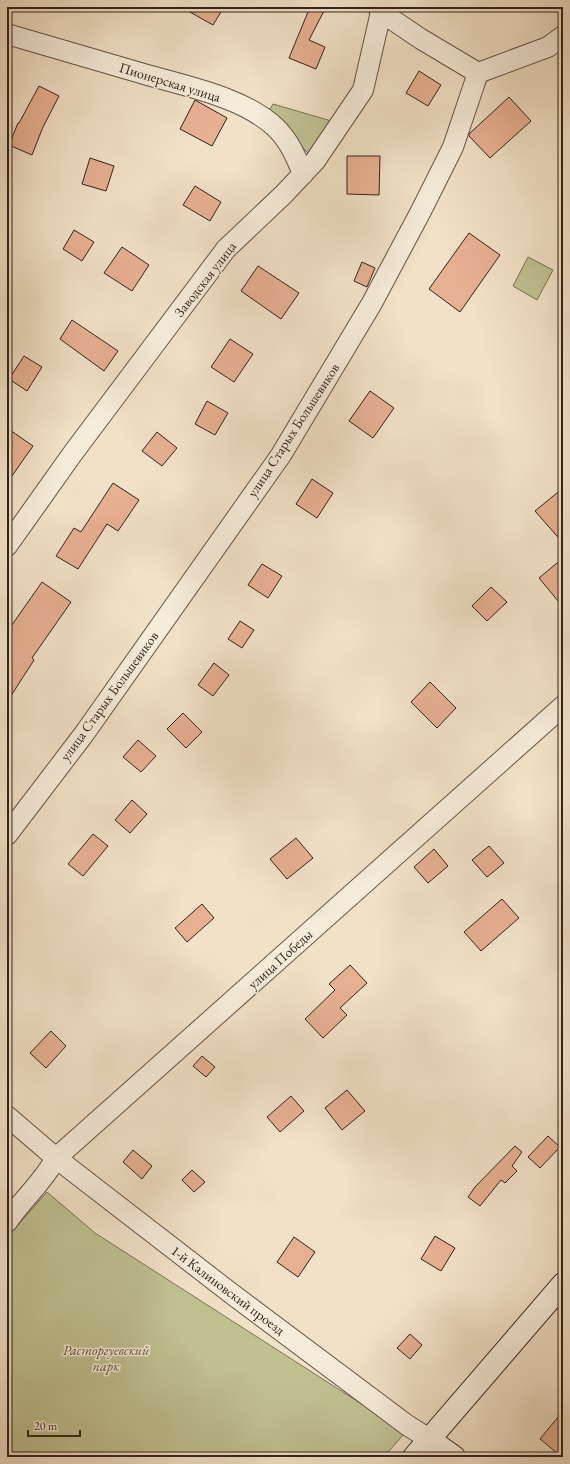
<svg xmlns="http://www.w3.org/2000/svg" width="570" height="1464" font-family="'EB Garamond',serif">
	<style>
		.green { fill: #c0c191; stroke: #787256 }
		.building { fill: #e7b091; stroke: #31221a }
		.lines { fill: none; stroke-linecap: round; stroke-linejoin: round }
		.street-casing { stroke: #615245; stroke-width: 22 }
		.secondary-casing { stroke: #31221a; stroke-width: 24 }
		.street { stroke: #f6ecda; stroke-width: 20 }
		.secondary { stroke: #f6ecda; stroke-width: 22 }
		.labels { text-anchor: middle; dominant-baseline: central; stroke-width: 3; stroke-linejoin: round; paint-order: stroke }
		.street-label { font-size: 14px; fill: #31221a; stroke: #f6ecda }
		.park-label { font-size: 14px; font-style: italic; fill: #5c523e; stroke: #f6ecda }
	</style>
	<rect width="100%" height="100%" fill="#f1e1c6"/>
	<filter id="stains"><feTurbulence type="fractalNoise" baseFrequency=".005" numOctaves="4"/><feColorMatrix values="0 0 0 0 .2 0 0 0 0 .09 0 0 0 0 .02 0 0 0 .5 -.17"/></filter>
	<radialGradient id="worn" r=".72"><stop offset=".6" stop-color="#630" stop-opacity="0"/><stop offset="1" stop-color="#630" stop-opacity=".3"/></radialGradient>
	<g class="green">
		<path d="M 273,104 L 335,122 L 308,153 L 268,112 Z"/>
		<path d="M 528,257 L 553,270 L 537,300 L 513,286 Z"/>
		<path d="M 47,1192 L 95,1233 L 396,1426 L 403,1435 L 384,1457 L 7,1457 L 7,1237 Z"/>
	</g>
	<g class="building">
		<path d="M 181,7 L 224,7 L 213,25 Z"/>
		<path d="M 310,7 L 326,7 L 309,40 L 325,47 L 316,69 L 289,58 Z"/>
		<path d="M 419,71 L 441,85 L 428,106 L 406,93 Z"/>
		<path d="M 39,86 L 59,96 L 43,127 L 32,155 L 9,145 L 18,123 L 19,123 Z"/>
		<path d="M 509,97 L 531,121 L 490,158 L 469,136 L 469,134 Z"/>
		<path d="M 195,100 L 227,118 L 212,146 L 180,129 Z"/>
		<path d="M 347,156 L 380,156 L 379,195 L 347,194 Z"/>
		<path d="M 90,158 L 114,166 L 106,191 L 82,184 Z"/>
		<path d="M 195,186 L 221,202 L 210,221 L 183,205 Z"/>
		<path d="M 74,230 L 94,242 L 82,261 L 63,249 Z"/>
		<path d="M 469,233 L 500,255 L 460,312 L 429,289 Z"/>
		<path d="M 122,247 L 149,265 L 132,291 L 104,273 Z"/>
		<path d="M 362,262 L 375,268 L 367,287 L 354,281 Z"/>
		<path d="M 258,266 L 299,293 L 281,319 L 241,291 Z"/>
		<path d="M 72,320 L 118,351 L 104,371 L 60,339 Z"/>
		<path d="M 230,339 L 253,354 L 234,382 L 211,367 Z"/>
		<path d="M 24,356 L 42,367 L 27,391 L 9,379 Z"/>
		<path d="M 370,391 L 394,408 L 373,438 L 349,421 Z"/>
		<path d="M 207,401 L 228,413 L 215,435 L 195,424 Z"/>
		<path d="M 7,428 L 33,446 L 7,483 Z"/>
		<path d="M 157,432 L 177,448 L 162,466 L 142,451 Z"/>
		<path d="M 312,479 L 333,493 L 317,518 L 296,504 Z"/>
		<path d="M 113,483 L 139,500 L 118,531 L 107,524 L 78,569 L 56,556 L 74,528 L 81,532 Z"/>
		<path d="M 563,488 L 563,543 L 535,511 Z"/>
		<path d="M 563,558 L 563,607 L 539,578 Z"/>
		<path d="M 262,564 L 282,576 L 268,598 L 248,585 Z"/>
		<path d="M 42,582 L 71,602 L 32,658 L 34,660 L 7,702 L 7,632 Z"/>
		<path d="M 491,587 L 507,602 L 487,621 L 472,606 Z"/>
		<path d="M 240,621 L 254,630 L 242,648 L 228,639 Z"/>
		<path d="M 214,663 L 229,675 L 213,696 L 198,685 Z"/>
		<path d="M 430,682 L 456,708 L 437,728 L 411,702 Z"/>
		<path d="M 183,713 L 202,732 L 186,748 L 167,729 Z"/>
		<path d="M 138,740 L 156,756 L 141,772 L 123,757 Z"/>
		<path d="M 132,800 L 147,814 L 130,833 L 115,820 Z"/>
		<path d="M 93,834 L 108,846 L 83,876 L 68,864 Z"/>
		<path d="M 296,838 L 313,858 L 287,879 L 270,859 Z"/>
		<path d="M 489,846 L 504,863 L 487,877 L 472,860 Z"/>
		<path d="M 434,849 L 448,866 L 428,883 L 414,867 Z"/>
		<path d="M 502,899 L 519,918 L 481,951 L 464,932 Z"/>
		<path d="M 202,904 L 214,918 L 187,942 L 175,928 Z"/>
		<path d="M 350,965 L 367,983 L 340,1008 L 347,1015 L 323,1038 L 305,1019 L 335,990 L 329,984 Z"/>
		<path d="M 51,1031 L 66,1046 L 46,1068 L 30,1053 Z"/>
		<path d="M 202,1056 L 215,1067 L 206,1077 L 193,1066 Z"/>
		<path d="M 347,1090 L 365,1111 L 342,1130 L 325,1108 Z"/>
		<path d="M 291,1096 L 304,1111 L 280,1132 L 267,1117 Z"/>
		<path d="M 548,1136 L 560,1147 L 540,1168 L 528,1157 Z"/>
		<path d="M 515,1146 L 522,1152 L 512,1166 L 517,1171 L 505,1183 L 501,1180 L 480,1206 L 468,1197 L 475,1187 Z"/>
		<path d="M 133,1150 L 152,1166 L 142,1179 L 123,1162 Z"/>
		<path d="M 192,1170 L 205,1182 L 194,1192 L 182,1180 Z"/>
		<path d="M 435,1236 L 455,1248 L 441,1271 L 421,1259 Z"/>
		<path d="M 294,1237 L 315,1252 L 298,1277 L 277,1262 Z"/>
		<path d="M 410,1334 L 422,1345 L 410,1359 L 397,1348 Z"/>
		<path d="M 563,1411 L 563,1457 L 562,1457 L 540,1439 Z"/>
	</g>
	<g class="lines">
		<defs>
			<g id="street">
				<path d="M 378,7 L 381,12 L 421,39 L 478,73"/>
				<path d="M 7,34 C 53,47 98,61 144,74 C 185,86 243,97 275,127 C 289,140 296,157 303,174"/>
				<path d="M 7,546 L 73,453 L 226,249 L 284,194 L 315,161 L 363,90 L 381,12 L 381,7"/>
				<path d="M 7,835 L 84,734 L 281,455 L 372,303 L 421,211 L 453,147 L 478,73 L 548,47 L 563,36"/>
				<path d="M 7,1116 L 56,1158 L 232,1294 L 407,1425 L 429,1439"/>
				<path d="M 7,1222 C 22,1200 43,1182 56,1158 L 563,706"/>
			</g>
			<g id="secondary">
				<path d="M 429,1439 L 454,1457"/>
				<path d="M 414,1457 L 563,1284"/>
			</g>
		</defs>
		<use href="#street" class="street-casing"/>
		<use href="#secondary" class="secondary-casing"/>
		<use href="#street" class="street"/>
		<use href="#secondary" class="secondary"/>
	</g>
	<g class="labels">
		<g class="street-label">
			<text transform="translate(170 82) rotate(17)">Пионерская улица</text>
			<text transform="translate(205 279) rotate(-52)">Заводская улица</text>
			<text transform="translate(293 430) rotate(-57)">улица Старых Большевиков</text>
			<text transform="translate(109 696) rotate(-54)">улица Старых Большевиков</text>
			<text transform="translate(280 959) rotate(-42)">улица Победы</text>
			<text transform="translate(228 1290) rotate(37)">1-й Калиновский проезд</text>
		</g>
		<g class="park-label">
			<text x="106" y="1350">Расторгуевский<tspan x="106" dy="16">парк</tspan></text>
		</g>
	</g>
	<rect width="570" height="1464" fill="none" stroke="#f1e1c6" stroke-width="24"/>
	<rect x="8" y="8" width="554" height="1448" fill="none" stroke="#31221a" stroke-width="2"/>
	<rect x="12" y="12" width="546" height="1440" fill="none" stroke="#31221a"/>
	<path d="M28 1430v6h52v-6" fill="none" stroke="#31221a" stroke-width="2"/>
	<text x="34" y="1430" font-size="12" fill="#31221a" stroke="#f6ecda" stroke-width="3" paint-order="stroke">20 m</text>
	<rect width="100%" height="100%" filter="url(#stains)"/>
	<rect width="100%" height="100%" fill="url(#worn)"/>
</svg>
